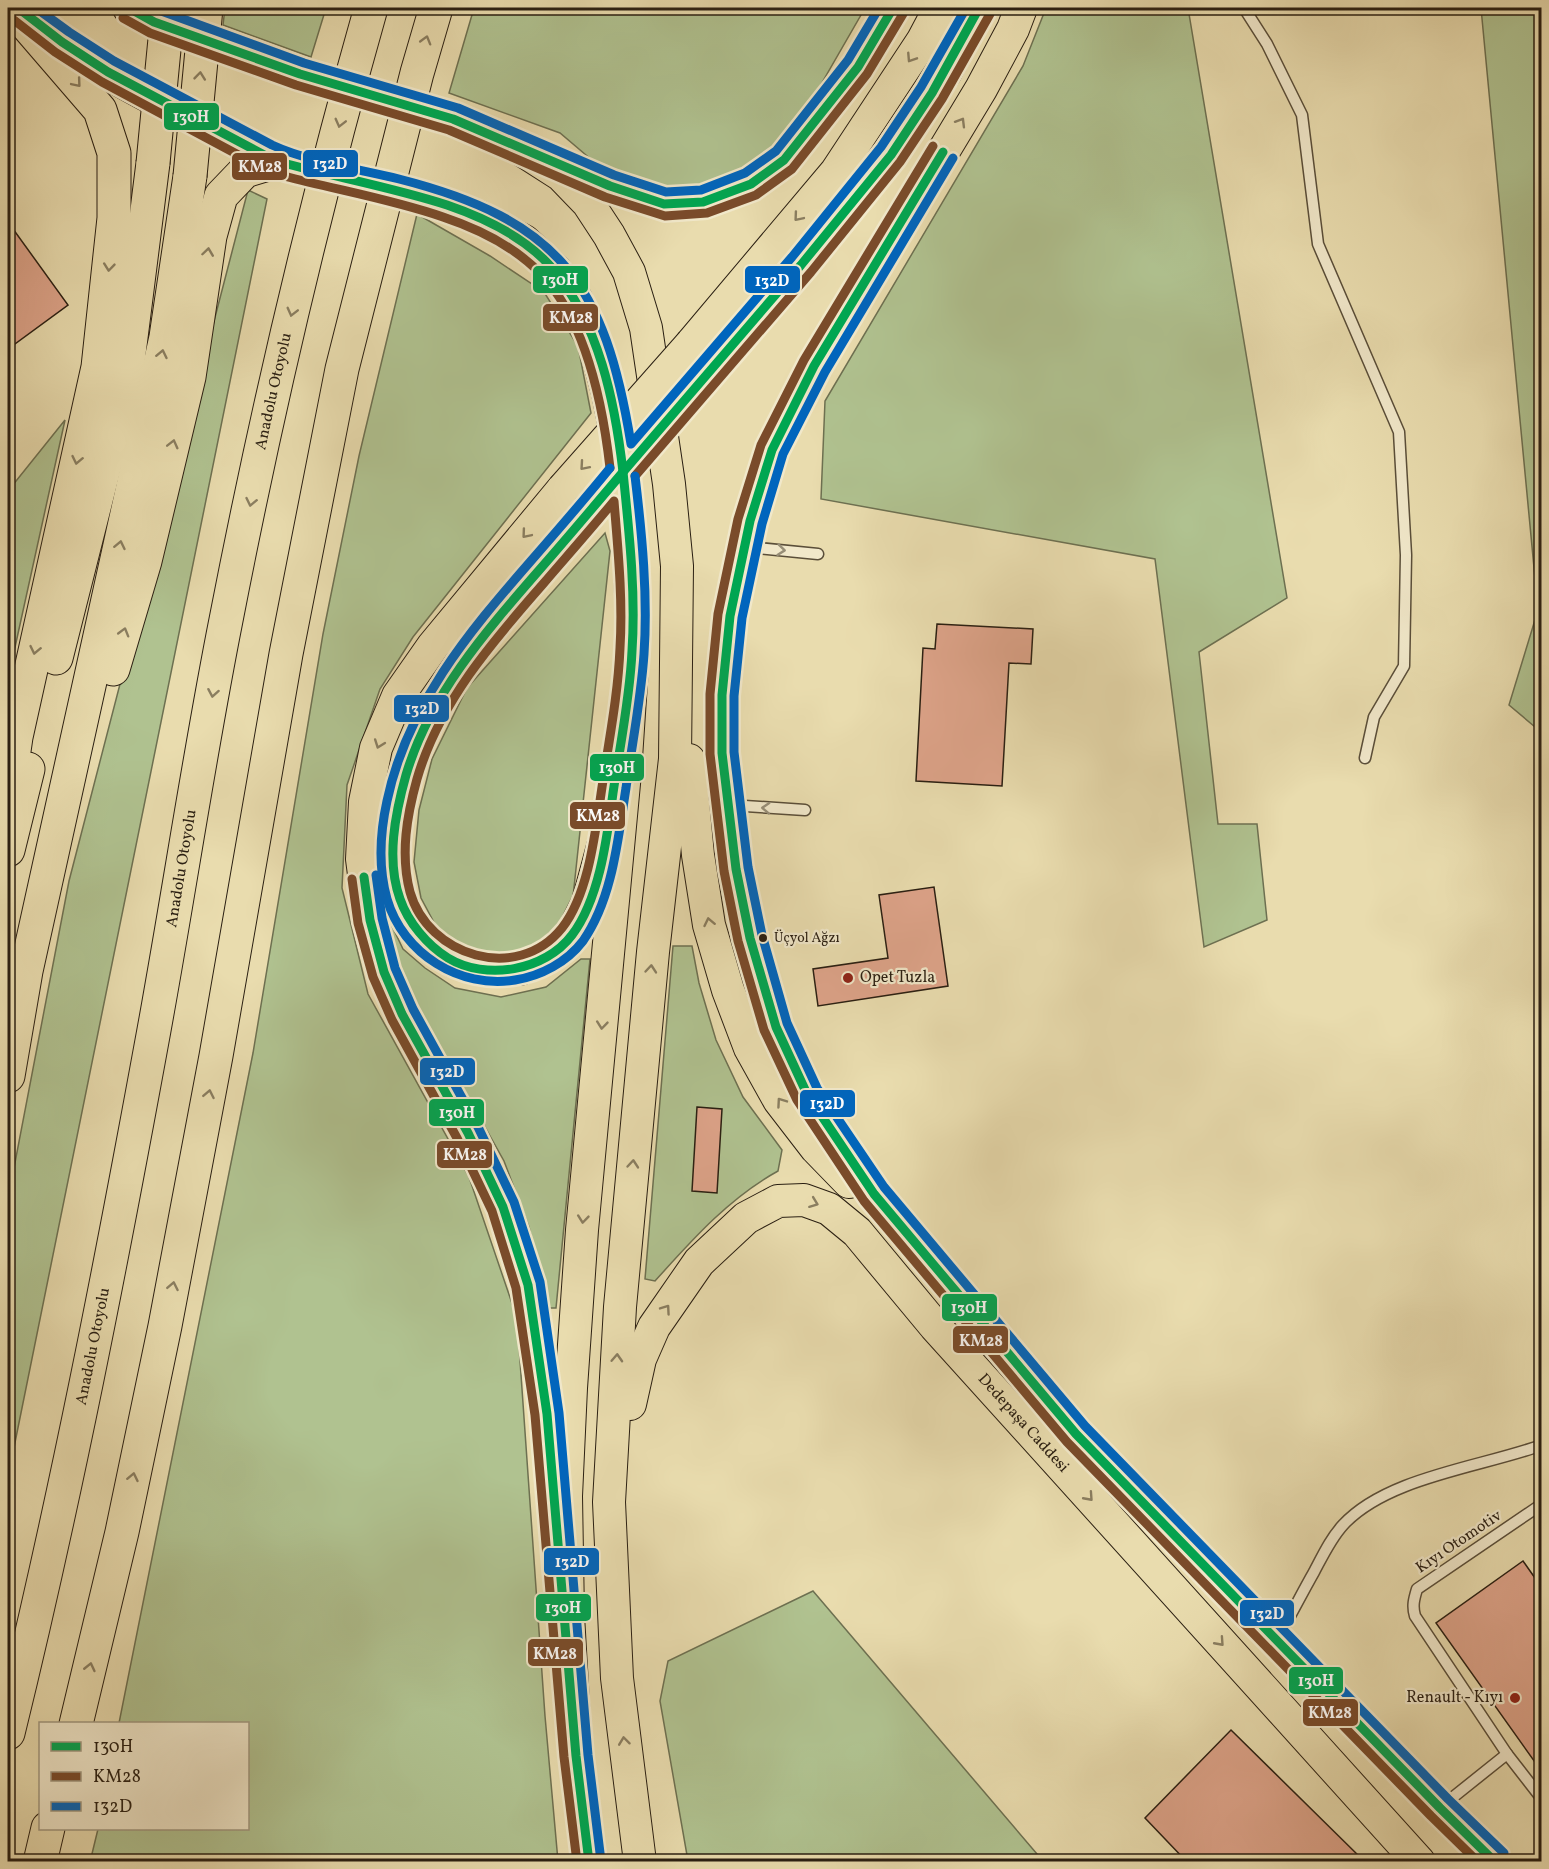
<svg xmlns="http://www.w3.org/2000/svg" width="1549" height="1869" font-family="Vollkorn,serif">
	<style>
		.green { fill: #b0c290; stroke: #6d7051; stroke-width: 1.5 }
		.building { fill: #dda389; stroke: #2a1f12; stroke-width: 1.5 }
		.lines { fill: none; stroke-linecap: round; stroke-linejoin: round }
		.primary-tunnel { stroke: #c3b68f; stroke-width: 32; stroke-dasharray: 32 16; stroke-linecap: butt }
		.lane-casing { stroke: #5a4e39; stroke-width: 13 }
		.primary-casing { stroke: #2a1f12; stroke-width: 34 }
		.highway-casing { stroke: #2a1f12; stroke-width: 35 }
		.lane { stroke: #f1e8ca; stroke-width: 10 }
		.primary { stroke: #e9dcae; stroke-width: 32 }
		.highway { stroke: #e9dcae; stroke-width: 33 }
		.primary-bridge-casing { stroke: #2a1f12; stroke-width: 34; stroke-linecap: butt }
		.highway-bridge-casing { stroke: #2a1f12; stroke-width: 35; stroke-linecap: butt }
		.primary-bridge { stroke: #e9dcae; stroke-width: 32 }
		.highway-bridge { stroke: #e9dcae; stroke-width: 33 }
		.bus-1-casing { stroke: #f1e8ca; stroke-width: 14 }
		.bus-2-casing { stroke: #f1e8ca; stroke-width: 14 }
		.bus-3-casing { stroke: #f1e8ca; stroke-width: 14 }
		.bus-1 { stroke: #00a651; stroke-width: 9 }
		.bus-2 { stroke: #7a4b2a; stroke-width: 9 }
		.bus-3 { stroke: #0065bd; stroke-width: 9 }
		.oneway { stroke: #8a7e60 }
		.oneway2 { stroke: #978e77 }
		.bus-dot { fill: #2a1f12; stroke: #f1e8ca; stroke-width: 2 }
		.poi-dot { fill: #8f2418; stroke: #f1e8ca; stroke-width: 2 }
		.labels { text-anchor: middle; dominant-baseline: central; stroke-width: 4.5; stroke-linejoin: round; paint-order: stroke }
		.bus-label { font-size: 14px; fill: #2a1f12; stroke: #f1e8ca; text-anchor: start }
		.street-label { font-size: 16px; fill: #2a1f12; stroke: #f1e8ca }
		.poi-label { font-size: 16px; fill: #2a1f12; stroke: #f1e8ca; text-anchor: start }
		.line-badge { stroke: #f1e8ca; stroke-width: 2 }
		.badge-label { font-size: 16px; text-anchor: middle; font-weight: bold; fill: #fff }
	</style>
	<rect width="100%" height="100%" fill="#e9dcae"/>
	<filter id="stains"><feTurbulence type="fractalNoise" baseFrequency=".00333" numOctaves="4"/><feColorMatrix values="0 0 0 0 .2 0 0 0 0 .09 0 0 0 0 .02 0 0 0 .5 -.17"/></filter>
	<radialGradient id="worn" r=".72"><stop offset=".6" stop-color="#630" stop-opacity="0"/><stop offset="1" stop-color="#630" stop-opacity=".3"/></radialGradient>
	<g class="green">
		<path d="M 225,8 L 326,8 L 311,57 L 223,25 Z"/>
		<path d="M 474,8 L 865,8 L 816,93 L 773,156 L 719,186 L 675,194 L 633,183 L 593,161 L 560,133 L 449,93 Z"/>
		<path d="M 1046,8 L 1188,8 L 1287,598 L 1199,652 L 1218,824 L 1257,824 L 1267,920 L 1204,947 L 1155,559 L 821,499 L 825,401 L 1023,66 Z"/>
		<path d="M 1481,8 L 1541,8 L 1541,732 L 1509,705 L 1538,610 Z"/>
		<path d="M 248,190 L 267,199 L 8,1477 L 8,1199 L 69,881 Z"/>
		<path d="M 417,214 L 490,256 L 544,292 L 578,346 L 591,413 L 413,637 L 380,689 L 347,785 L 342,888 L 368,994 L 469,1177 L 517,1318 L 545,1716 L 558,1861 L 90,1862 L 98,1829 L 248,1828 L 248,1724 L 119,1723 L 253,1053 L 323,634 L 359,456 Z"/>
		<path d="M 65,420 L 8,679 L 8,491 Z"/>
		<path d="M 605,533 L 610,551 L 572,906 L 537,950 L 500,960 L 470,952 L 437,928 L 421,898 L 414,862 L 419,810 L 432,759 L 467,688 Z"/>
		<path d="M 392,926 L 403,949 L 425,968 L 455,988 L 501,997 L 546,987 L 581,959 L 590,959 L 556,1308 L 548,1308 L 529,1227 L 504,1161 L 405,984 L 387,931 Z"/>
		<path d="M 673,946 L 692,946 L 699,983 L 716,1040 L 743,1097 L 782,1150 L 778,1171 C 729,1198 692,1240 655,1281 L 645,1279 Z"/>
		<path d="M 813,1591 L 1043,1861 L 688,1861 L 660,1701 L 668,1661 Z"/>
	</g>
	<g class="building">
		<path d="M 8,222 L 68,305 L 8,349 Z"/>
		<path d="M 937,624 L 1033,629 L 1031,664 L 1009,663 L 1002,786 L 916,781 L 923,648 L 935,649 Z"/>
		<path d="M 934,887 L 948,986 L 818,1006 L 813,969 L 888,958 L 879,895 Z"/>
		<path d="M 697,1107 L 722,1109 L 717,1193 L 692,1191 Z"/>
		<path d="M 1523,1561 L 1542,1588 L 1542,1772 L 1436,1623 Z"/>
		<path d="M 1231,1730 L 1365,1862 L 1187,1862 L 1145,1818 Z"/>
	</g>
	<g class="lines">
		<g class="primary-tunnel">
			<path d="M 300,74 L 453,119"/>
			<path d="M 278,161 L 432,202"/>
		</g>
		<defs>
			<g id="lane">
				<path d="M 1244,8 L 1267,44 L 1302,115 L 1318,244 L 1399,432 L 1406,555 L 1404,666 L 1374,717 L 1365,758"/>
				<path d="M 748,547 L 818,554"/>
				<path d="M 730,805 L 805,810"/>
				<path d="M 1279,1636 C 1291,1615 1302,1593 1314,1572 C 1323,1555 1331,1538 1343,1525 C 1387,1477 1482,1467 1542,1445"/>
				<path d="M 1507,1754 L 1542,1799"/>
				<path d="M 1442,1806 L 1507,1754 L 1415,1616 C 1412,1606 1414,1599 1417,1589 L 1542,1504"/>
			</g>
			<g id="primary">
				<path d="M 129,8 L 154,22 L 300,74"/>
				<path d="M 1021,8 L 1013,29 L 981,89 L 814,366 L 772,450 L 750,521 L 730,616 L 722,695 L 722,753 L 736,869 L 750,938 L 776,1027 L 807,1094 L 874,1194 L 1076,1434 L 1440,1808 L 1496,1862"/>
				<path d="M 32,20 C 103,80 195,119 278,161"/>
				<path d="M 453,119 L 610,186 L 664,204 L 703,202 L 751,184 L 784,160 L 858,67 L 893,8"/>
				<path d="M 508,141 L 561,175 L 588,203 L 609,235 L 629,272 L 646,328 L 669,484 L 677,566 L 675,759 L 653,952 L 620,1307 L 609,1502 L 617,1678 L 640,1862"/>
				<path d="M 432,202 L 479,217 L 524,241 L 555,270 L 576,299 L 595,344 L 608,393 L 620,452 L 629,534 L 633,653 L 625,773 L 582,1230 L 571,1388 L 566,1496 L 568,1615 L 576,1756"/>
				<path d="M 692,343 L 836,172 L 923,40 L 940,8"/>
				<path d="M 717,363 L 881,168 L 945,73 L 979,8"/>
				<path d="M 587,514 L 456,670 L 427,721 L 404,777 L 394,831 L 393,873 L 402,911 L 424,940 L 454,961 L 484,969 L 520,969 L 545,958 L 571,936 L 588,902 L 604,843"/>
				<path d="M 689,760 L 698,855 L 709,925 L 728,990 L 750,1048 L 779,1100 L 816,1148 L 849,1182"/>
				<path id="s1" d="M 630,1404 L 640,1359 L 654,1327 L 699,1262 L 746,1218 L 778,1201 L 804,1200 L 829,1209 L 857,1232 L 935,1326 L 1419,1862"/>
				<path d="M 551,1462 L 547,1414 L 528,1285 L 503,1207 L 468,1133 L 402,1014 L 384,972 L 370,920 L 362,859 L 365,802 L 376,748 L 398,696 L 433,646 L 563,489"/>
				<path d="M 574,1736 L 589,1862"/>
			</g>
			<g id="highway">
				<path d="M 56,658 L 125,385 L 153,163"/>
				<path d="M 113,669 L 145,561 L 189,377 L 210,236 L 221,196 L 245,171 L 278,161"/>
				<path d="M 8,792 L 16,737 L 98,367 L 114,218 L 114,153 L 100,110 L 12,8"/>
				<path d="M 8,850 L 28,769"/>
				<path d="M 8,1076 L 26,971 L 166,337 L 190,176"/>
				<path d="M 76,1724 L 122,1532 L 165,1326 L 216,1056 L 286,654 L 342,369 L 417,73 L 436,8"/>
				<path id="s2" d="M 8,1733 C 65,1501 111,1265 154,1030 C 179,893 199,756 226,620 C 266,414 314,209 371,8"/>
				<path d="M 40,1862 L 48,1828"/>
			</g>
		</defs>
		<use href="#lane" class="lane-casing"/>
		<use href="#primary" class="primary-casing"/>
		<use href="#highway" class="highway-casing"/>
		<use href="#lane" class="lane"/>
		<use href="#primary" class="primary"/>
		<use href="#highway" class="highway"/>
		<defs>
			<g id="primary-bridge">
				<path d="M 563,489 L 692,343"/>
				<path d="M 587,514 L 717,363"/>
			</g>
			<g id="highway-bridge">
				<path d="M 153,163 L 168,8"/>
				<path d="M 190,176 L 206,8"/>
			</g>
		</defs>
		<use href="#primary-bridge" class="primary-bridge-casing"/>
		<use href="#highway-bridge" class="highway-bridge-casing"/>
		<use href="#primary-bridge" class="primary-bridge"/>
		<use href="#highway-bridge" class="highway-bridge"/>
		<defs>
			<g id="bus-1">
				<path d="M 18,8 L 62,42 L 108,72 L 266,156 L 287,164 C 340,178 395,188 447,205 C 485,218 525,237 552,268 C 599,323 615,402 623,472"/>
				<path d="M 129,8 L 154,22 L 300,74 L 453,119 L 610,186 L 664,204 L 703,202 L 751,184 L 784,160 L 858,67 L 893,8"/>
				<path d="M 943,152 L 814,366 L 772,450 L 750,521 L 730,616 L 722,695 L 722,753 L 736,869 L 750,938 L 776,1027 L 807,1094 L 874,1194 L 1076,1434 L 1440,1808 L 1495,1862"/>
				<path d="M 623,472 C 629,531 636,592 632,651 C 630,698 620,745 613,793 C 607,837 600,898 572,935 C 545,971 486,981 448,958 C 427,945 408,922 400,899 C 386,860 395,814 406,775 C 430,694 487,630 541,568 C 569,536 596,504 623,472 Z"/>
				<path d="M 623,472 L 801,265 L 891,155 L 932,93 L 979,8"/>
				<path d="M 364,877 L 370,920 L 384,972 L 402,1014 L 468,1133 L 503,1207 L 528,1285 L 547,1414 L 576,1756 L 589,1862"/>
			</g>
			<g id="bus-2">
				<path d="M 10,17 L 55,52 L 102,82 L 261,167 L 284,176 C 337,190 391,199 443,217 C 479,229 514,246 541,274 C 586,321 603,406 610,468"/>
				<path d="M 123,18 L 150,33 L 296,85 L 449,130 L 605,197 L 665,216 L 707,213 L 756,195 L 792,169 L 867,74 L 903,14"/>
				<path d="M 933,146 L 804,360 L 761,445 L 738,519 L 718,614 L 710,694 L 710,754 L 724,871 L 738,941 L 764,1030 L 797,1100 L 864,1201 L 1067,1442 L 1431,1816 L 1478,1862"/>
				<path d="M 635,476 L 811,272 L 900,162 L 942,99 L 990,14"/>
				<path d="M 614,501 C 618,550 623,599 620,648 C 618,697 608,745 601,794 C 595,835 588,895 562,928 C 517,984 428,956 410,892 C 400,854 407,815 417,779 C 439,703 492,642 543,584 C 567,556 591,529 614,501 Z"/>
				<path d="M 352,879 L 358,923 L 373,977 L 392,1020 L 457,1138 L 492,1211 L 516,1288 L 535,1415 L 564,1757 L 577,1862"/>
			</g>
			<g id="bus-3">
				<path d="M 36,8 L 69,32 L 114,61 L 272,145 C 309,162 359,169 399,179 C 560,220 605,284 631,444 L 792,257 L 881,147 L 921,87 L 966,8"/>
				<path d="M 153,8 L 304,63 L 458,108 L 614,175 L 666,192 L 701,190 L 745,173 L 776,151 L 848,60 L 879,8"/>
				<path d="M 953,158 L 825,372 L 783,454 L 762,524 L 742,618 L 734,696 L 734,752 L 748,867 L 762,935 L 787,1023 L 817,1088 L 884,1187 L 1085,1426 L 1448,1799 L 1504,1853"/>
				<path d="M 610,468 C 584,500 557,531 530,562 C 468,633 407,706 387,801 C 380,833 378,867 387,899 C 403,954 460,989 515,980 C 541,976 567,962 583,941 C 613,898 618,838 626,788 C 632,744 641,699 644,654 C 648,596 642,534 635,476"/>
				<path d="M 376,875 L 382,918 L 395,968 L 413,1009 L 478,1127 L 514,1202 L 540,1282 L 559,1413 L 588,1755 L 601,1861"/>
			</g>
		</defs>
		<use href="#bus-1" class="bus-1-casing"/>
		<use href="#bus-2" class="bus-2-casing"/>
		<use href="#bus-3" class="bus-3-casing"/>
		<use href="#bus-1" class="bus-1"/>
		<use href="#bus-2" class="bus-2"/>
		<use href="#bus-3" class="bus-3"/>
	</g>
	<defs><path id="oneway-chevron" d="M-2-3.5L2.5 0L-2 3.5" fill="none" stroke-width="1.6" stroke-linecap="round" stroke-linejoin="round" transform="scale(1.5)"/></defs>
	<g class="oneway">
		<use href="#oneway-chevron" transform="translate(426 40) rotate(-74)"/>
		<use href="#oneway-chevron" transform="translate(911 58) rotate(123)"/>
		<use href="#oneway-chevron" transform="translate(200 76) rotate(-84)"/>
		<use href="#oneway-chevron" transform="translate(77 83) rotate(50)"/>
		<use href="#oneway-chevron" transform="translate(961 122) rotate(-59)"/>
		<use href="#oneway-chevron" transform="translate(340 123) rotate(104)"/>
		<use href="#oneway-chevron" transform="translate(798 217) rotate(130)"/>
		<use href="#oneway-chevron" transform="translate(208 252) rotate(-82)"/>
		<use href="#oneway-chevron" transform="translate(109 267) rotate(96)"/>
		<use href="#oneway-chevron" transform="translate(292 312) rotate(104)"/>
		<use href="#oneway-chevron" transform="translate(162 354) rotate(-78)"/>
		<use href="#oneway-chevron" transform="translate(173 444) rotate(-76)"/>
		<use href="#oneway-chevron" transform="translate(77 460) rotate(102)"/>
		<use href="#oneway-chevron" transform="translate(584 466) rotate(131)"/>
		<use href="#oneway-chevron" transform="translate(251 502) rotate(102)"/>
		<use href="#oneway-chevron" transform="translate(526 534) rotate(130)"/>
		<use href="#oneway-chevron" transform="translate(120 545) rotate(-78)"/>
		<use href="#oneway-chevron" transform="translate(124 632) rotate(-74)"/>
		<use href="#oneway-chevron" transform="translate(35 650) rotate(102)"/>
		<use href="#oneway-chevron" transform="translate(213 693) rotate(100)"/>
		<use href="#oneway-chevron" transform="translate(379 744) rotate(110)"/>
		<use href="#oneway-chevron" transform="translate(709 922) rotate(-102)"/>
		<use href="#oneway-chevron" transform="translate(651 969) rotate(-85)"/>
		<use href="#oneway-chevron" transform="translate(602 1025) rotate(96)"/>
		<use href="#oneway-chevron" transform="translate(209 1094) rotate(-79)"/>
		<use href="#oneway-chevron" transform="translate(781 1102) rotate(-125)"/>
		<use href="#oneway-chevron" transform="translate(633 1164) rotate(-85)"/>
		<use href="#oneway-chevron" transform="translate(814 1203) rotate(21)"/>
		<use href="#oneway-chevron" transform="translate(583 1219) rotate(96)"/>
		<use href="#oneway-chevron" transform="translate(173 1286) rotate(-79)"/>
		<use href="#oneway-chevron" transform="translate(666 1309) rotate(-55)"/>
		<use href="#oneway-chevron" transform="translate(617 1358) rotate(-87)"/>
		<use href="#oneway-chevron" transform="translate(133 1477) rotate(-78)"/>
		<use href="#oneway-chevron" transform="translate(1089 1497) rotate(48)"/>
		<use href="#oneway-chevron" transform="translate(1220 1642) rotate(48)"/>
		<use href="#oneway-chevron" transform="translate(90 1667) rotate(-77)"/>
		<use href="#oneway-chevron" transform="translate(624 1741) rotate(-97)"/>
	</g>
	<g class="oneway2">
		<use href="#oneway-chevron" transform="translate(781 550) rotate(6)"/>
		<use href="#oneway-chevron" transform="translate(766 808) rotate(-177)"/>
	</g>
	<circle class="bus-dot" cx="763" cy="938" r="5"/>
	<g class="poi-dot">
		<circle cx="848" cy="978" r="6"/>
		<circle cx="1515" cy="1698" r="6"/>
	</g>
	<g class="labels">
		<g class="bus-label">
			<text x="774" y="938">Üçyol Ağzı</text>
		</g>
		<g class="street-label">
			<text stroke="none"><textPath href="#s2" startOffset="1368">Anadolu Otoyolu</textPath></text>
			<text stroke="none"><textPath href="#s2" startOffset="882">Anadolu Otoyolu</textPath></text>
			<text stroke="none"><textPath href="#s2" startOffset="396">Anadolu Otoyolu</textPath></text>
			<text stroke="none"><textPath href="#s1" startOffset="603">Dedepaşa Caddesi</textPath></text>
			<text transform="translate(1459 1542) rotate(-34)">Kıyı Otomotiv</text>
		</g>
		<g class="poi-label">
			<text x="860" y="978">Opet Tuzla</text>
			<text x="1503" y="1698" text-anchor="end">Renault - Kıyı</text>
		</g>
	</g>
	<g class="line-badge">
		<rect x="163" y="102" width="57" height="29" rx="6" fill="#00a651"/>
		<rect x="302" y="149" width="57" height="29" rx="6" fill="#0065bd"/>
		<rect x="231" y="152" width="57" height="29" rx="6" fill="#7a4b2a"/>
		<rect x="532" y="265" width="57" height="29" rx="6" fill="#00a651"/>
		<rect x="744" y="265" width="57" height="29" rx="6" fill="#0065bd"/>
		<rect x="542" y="303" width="57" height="29" rx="6" fill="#7a4b2a"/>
		<rect x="393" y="694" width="57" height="29" rx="6" fill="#0065bd"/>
		<rect x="589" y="753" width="56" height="29" rx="6" fill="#00a651"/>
		<rect x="569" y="801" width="57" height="29" rx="6" fill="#7a4b2a"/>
		<rect x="419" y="1057" width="57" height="29" rx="6" fill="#0065bd"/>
		<rect x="799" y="1089" width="57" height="29" rx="6" fill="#0065bd"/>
		<rect x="428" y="1098" width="57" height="29" rx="6" fill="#00a651"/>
		<rect x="436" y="1140" width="57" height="29" rx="6" fill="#7a4b2a"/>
		<rect x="941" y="1293" width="57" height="29" rx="6" fill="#00a651"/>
		<rect x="952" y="1325" width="57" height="29" rx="6" fill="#7a4b2a"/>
		<rect x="543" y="1547" width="57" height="29" rx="6" fill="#0065bd"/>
		<rect x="535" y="1593" width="57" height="29" rx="6" fill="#00a651"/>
		<rect x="1239" y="1599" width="56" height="28" rx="6" fill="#0065bd"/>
		<rect x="527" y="1638" width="57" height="29" rx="6" fill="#7a4b2a"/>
		<rect x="1288" y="1666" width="56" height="29" rx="6" fill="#00a651"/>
		<rect x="1302" y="1698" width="57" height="29" rx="6" fill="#7a4b2a"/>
	</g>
	<g class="badge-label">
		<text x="191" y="122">130H</text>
		<text x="330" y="169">132D</text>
		<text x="260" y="172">KM28</text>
		<text x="560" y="285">130H</text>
		<text x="772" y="286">132D</text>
		<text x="571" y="323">KM28</text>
		<text x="422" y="714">132D</text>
		<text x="617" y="773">130H</text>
		<text x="598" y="821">KM28</text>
		<text x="447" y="1077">132D</text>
		<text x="827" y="1109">132D</text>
		<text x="457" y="1118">130H</text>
		<text x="465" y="1160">KM28</text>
		<text x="969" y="1313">130H</text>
		<text x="981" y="1346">KM28</text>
		<text x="572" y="1567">132D</text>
		<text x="563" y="1613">130H</text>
		<text x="1267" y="1619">132D</text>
		<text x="555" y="1659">KM28</text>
		<text x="1316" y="1686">130H</text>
		<text x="1330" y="1718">KM28</text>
	</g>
	<rect width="1549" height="1869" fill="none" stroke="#e9dcae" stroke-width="30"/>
	<rect x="9" y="9" width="1531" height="1851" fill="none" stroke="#2a1f12" stroke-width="3"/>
	<rect x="15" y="15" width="1519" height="1839" fill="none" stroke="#2a1f12" stroke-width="1.5"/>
	<rect x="39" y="1722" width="210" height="108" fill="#f1e8ca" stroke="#a19880" stroke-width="1.5"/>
	<rect x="51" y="1742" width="30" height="9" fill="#00a651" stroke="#a19880" stroke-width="1.5"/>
	<text x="93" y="1752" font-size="18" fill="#2a1f12">130H</text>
	<rect x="51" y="1772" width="30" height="9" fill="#7a4b2a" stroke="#a19880" stroke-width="1.5"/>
	<text x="93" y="1782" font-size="18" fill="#2a1f12">KM28</text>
	<rect x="51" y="1802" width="30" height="9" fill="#0065bd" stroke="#a19880" stroke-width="1.5"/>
	<text x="93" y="1812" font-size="18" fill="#2a1f12">132D</text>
	<rect width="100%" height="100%" filter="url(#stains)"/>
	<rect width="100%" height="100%" fill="url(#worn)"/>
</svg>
